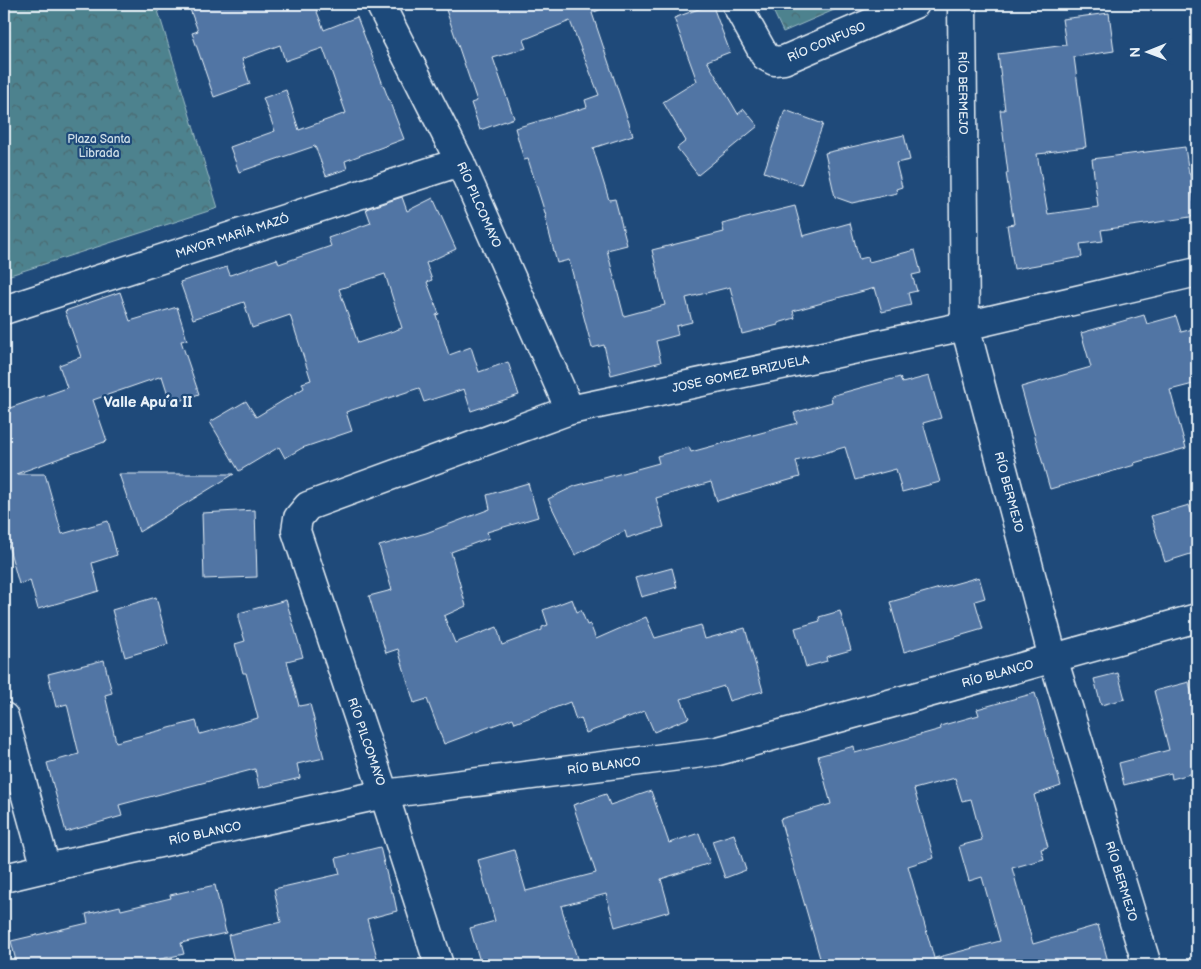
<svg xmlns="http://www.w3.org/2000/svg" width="1201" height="969" font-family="'Balsamiq Sans',sans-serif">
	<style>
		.park { fill: url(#park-crowns); stroke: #9bbac3 }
		.building { fill: #5175a4; stroke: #e8f1f8; fill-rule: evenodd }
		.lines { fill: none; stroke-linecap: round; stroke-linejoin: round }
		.minor-casing { stroke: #e8f1f8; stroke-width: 31 }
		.tertiary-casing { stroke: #e8f1f8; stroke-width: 31 }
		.minor { stroke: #1f4a7a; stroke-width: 28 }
		.tertiary { stroke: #1f4a7a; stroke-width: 28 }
		.labels { text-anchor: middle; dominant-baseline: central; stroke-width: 4.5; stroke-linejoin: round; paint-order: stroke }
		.street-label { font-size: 12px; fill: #e8f1f8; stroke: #1f4a7a }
		.park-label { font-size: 12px; fill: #d1e0e8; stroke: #1f4a7a }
		.quarter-label { font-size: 15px; font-weight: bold; fill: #e8f1f8; stroke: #1f4a7a }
	</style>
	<defs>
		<pattern id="park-crowns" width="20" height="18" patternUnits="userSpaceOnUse" patternTransform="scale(1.25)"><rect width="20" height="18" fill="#4e828e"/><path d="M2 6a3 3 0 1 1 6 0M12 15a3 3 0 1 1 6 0" fill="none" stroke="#4a686f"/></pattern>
	</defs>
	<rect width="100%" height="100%" fill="#1f4a7a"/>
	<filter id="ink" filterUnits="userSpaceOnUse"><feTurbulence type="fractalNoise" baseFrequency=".02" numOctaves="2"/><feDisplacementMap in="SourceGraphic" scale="10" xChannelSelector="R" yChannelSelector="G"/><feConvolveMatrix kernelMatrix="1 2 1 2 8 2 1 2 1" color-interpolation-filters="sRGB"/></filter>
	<g filter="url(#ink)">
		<g class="park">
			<path d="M 20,4 L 156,4 L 218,208 L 4,277 L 4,9 Z"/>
			<path d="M 770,4 L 848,4 L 783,32 Z"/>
		</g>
		<g class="building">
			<path d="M 188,4 L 314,4 L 324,30 L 357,17 L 404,139 L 345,161 L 347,169 L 326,176 L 315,146 L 239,172 L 230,147 L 275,131 L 263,98 L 286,90 L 299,130 L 346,113 L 323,48 L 285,61 L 280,45 L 242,59 L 250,84 L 214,97 L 192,33 L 198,31 Z"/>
			<path d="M 444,4 L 611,4 L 611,5 L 592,13 L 633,135 L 593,148 L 609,200 L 615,199 L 627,245 L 607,250 L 624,316 L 665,305 L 652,250 L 724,232 L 722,224 L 795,206 L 803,236 L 850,223 L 859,259 L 868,257 L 869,262 L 915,250 L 921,273 L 912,275 L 917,291 L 908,293 L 911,305 L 882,312 L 875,288 L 822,302 L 822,303 L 793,311 L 795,318 L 778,323 L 778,325 L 742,334 L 730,287 L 686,298 L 692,322 L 676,326 L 678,335 L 656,341 L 661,362 L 611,375 L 604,345 L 592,348 L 569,260 L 557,263 L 545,217 L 546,216 L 528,159 L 524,160 L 515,128 L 587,107 L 585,100 L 599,95 L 570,21 L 523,40 L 526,48 L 493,58 L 514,118 L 480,130 L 471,103 L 477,101 Z"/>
			<path d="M 712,4 L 730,52 L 707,61 L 738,114 L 744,109 L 758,126 L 698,175 L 677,148 L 686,141 L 663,102 L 697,81 L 674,18 Z"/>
			<path d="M 1109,13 L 1114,51 L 1074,57 L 1086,147 L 1047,152 L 1047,153 L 1037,154 L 1048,214 L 1098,207 L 1092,159 L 1185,147 L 1189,174 L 1190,174 L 1196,216 L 1153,223 L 1101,230 L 1103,241 L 1080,244 L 1082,257 L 1014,269 L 1007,225 L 1014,224 L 1006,173 L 1008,173 L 1000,110 L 1005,110 L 998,54 L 1066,45 L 1062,19 Z"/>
			<path d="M 785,110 L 823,124 L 801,185 L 764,172 Z"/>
			<path d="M 904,135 L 910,160 L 896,163 L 902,187 L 896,189 L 897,193 L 852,203 L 835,197 L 825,153 Z"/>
			<path d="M 402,197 L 407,211 L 433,198 L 456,249 L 426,263 L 432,280 L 427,282 L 439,314 L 436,315 L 449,355 L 471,347 L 479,372 L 508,362 L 519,395 L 471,411 L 464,389 L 424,402 L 419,388 L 346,412 L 352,431 L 302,448 L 285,458 L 279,447 L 239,471 L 210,422 L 246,401 L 256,417 L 304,388 L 302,383 L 311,380 L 290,315 L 252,328 L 244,302 L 193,319 L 180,282 L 227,267 L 230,275 L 277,259 L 279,264 L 331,246 L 328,238 L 371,223 L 366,209 ZM 385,274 L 402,328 L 358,343 L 339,289 Z"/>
			<path d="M 120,292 L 130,321 L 177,307 L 187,340 L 181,341 L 199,394 L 171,404 L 162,376 L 93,400 L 107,441 L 16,474 L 45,474 L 62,534 L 108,521 L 117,555 L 92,563 L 99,591 L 38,609 L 30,580 L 19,584 L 4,530 L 4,410 L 67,388 L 59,365 L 81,357 L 65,311 Z"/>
			<path d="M 1144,315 L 1147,324 L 1176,316 L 1181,332 L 1197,328 L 1197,383 L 1170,390 L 1186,448 L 1134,463 L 1135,465 L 1050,489 L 1021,387 L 1091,367 L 1081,333 Z"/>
			<path d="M 929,376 L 941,418 L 923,423 L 940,482 L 902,492 L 896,469 L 855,480 L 845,447 L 796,461 L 800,477 L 717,501 L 711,482 L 656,498 L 664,527 L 627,538 L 625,531 L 575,555 L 548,499 L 575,486 L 659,463 L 657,456 L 689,447 L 691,452 L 797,423 L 794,413 L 832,402 L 831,396 L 900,377 L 902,383 Z"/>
			<path d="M 119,474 L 234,474 L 139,532 Z"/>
			<path d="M 528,483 L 538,517 L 487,532 L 489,538 L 451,552 L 466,606 L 444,616 L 455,643 L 497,627 L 502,645 L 542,630 L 542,627 L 548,625 L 543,610 L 572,599 L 577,612 L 581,610 L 587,625 L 590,624 L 596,639 L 646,617 L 655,638 L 701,625 L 705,639 L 745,628 L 763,691 L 729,701 L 724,686 L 681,699 L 689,718 L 654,732 L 645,711 L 586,733 L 581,718 L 576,720 L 570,702 L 515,723 L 513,718 L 444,744 L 427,699 L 414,703 L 398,649 L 386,653 L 369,596 L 392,590 L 379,546 L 426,533 L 490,509 L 487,495 Z"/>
			<path d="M 1189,505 L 1197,531 L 1197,552 L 1165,562 L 1151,516 Z"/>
			<path d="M 255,510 L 257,577 L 204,579 L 202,513 Z"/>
			<path d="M 672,568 L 677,587 L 641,597 L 635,578 Z"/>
			<path d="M 979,577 L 985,598 L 975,601 L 983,629 L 904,652 L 890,602 Z"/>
			<path d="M 156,597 L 168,644 L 125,657 L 112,610 Z"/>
			<path d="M 286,600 L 303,657 L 287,661 L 299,706 L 310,704 L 324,758 L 297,764 L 300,778 L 259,788 L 255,769 L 119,805 L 122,816 L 66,832 L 47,763 L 79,754 L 67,704 L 56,707 L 48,674 L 104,660 L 112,693 L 105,695 L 116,742 L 196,721 L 200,734 L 258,718 L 246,673 L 243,673 L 235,644 L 245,641 L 239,622 L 239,613 Z"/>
			<path d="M 840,611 L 851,650 L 826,657 L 827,661 L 806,667 L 795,628 L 820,621 L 819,617 Z"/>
			<path d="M 1118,673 L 1125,699 L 1101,705 L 1094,679 Z"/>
			<path d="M 1189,682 L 1197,716 L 1197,772 L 1172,779 L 1171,773 L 1124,785 L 1119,763 L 1169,750 L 1154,691 Z"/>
			<path d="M 1035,693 L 1061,786 L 1034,795 L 1048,847 L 1041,849 L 1044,859 L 1012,868 L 1033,944 L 1098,925 L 1109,965 L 936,965 L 935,958 L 1000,941 L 982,877 L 969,881 L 959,846 L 982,840 L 971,799 L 962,801 L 955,778 L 914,789 L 934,858 L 908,866 L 936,965 L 822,965 L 780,819 L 831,804 L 818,756 L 854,746 L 855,753 L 941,729 L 940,726 L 979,715 L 977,709 Z"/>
			<path d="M 651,791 L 669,843 L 699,833 L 710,863 L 661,879 L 670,911 L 615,927 L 606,894 L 561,906 L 579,965 L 481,965 L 470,928 L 495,921 L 478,860 L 514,850 L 526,891 L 596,873 L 573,805 L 606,794 L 610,805 Z"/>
			<path d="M 734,834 L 746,870 L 725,878 L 712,841 Z"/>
			<path d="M 380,847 L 391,892 L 393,892 L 397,911 L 367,919 L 379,965 L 235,965 L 228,935 L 281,922 L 274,889 L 340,874 L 336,858 Z"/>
			<path d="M 215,885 L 226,933 L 181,943 L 184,954 L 133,965 L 17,965 L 11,941 L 88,923 L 86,914 L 120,906 L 121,910 L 171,898 L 170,895 Z"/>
		</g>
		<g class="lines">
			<defs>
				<g id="minor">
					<path id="s1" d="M 380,4 L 460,162 L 570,410"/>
					<path id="s2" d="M 736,4 L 765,56 L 774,61 L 784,60 L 915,4"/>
					<path id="s3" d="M 4,310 L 460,162"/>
					<path d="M 4,717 L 46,868"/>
					<path id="s4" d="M 4,878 L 46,868 L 384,794 L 718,751 L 803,728 L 1197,618"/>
					<path id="s5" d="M 439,965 L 384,794 L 296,531 L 298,518 L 308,506 L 570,410 L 965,326 L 1197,272"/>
				</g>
				<g id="tertiary">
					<path id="s6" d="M 962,4 L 965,326 L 1053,658 L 1147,965"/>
				</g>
			</defs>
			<use href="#minor" class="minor-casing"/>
			<use href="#tertiary" class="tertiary-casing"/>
			<use href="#minor" class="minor"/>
			<use href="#tertiary" class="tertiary"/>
		</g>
	</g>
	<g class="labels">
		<g class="street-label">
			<text stroke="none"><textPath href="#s2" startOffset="126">RÍO CONFUSO</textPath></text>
			<text stroke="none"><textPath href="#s6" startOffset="89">RÍO BERMEJO</textPath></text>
			<text stroke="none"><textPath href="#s1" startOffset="224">RÍO PILCOMAYO</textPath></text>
			<text stroke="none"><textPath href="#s3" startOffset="240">MAYOR MARÍA MAZÓ</textPath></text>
			<text stroke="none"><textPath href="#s5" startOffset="939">JOSE GOMEZ BRIZUELA</textPath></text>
			<text stroke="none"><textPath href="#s6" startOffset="494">RÍO BERMEJO</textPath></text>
			<text stroke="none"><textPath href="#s4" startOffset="1016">RÍO BLANCO</textPath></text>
			<text transform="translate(366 742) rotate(71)">RÍO PILCOMAYO</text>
			<text stroke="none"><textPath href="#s4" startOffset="611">RÍO BLANCO</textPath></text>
			<text stroke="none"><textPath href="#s4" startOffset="206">RÍO BLANCO</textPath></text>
			<text stroke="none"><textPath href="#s6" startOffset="899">RÍO BERMEJO</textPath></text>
		</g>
		<g class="park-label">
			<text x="99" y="139">Plaza Santa<tspan x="99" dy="14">Librada</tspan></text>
		</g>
		<g class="quarter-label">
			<text x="148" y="402">Valle Apu´a II</text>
		</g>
	</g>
	<rect width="1201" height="969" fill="none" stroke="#1f4a7a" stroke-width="20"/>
	<rect x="10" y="10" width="1181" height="949" fill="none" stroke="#e8f1f8" stroke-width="2" filter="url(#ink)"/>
	<g transform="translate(1148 52) rotate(269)" stroke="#1f4a7a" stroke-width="4" paint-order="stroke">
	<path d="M0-4L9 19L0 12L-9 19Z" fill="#e8f1f8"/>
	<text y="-8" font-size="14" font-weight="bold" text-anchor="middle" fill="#e8f1f8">N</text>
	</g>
</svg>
